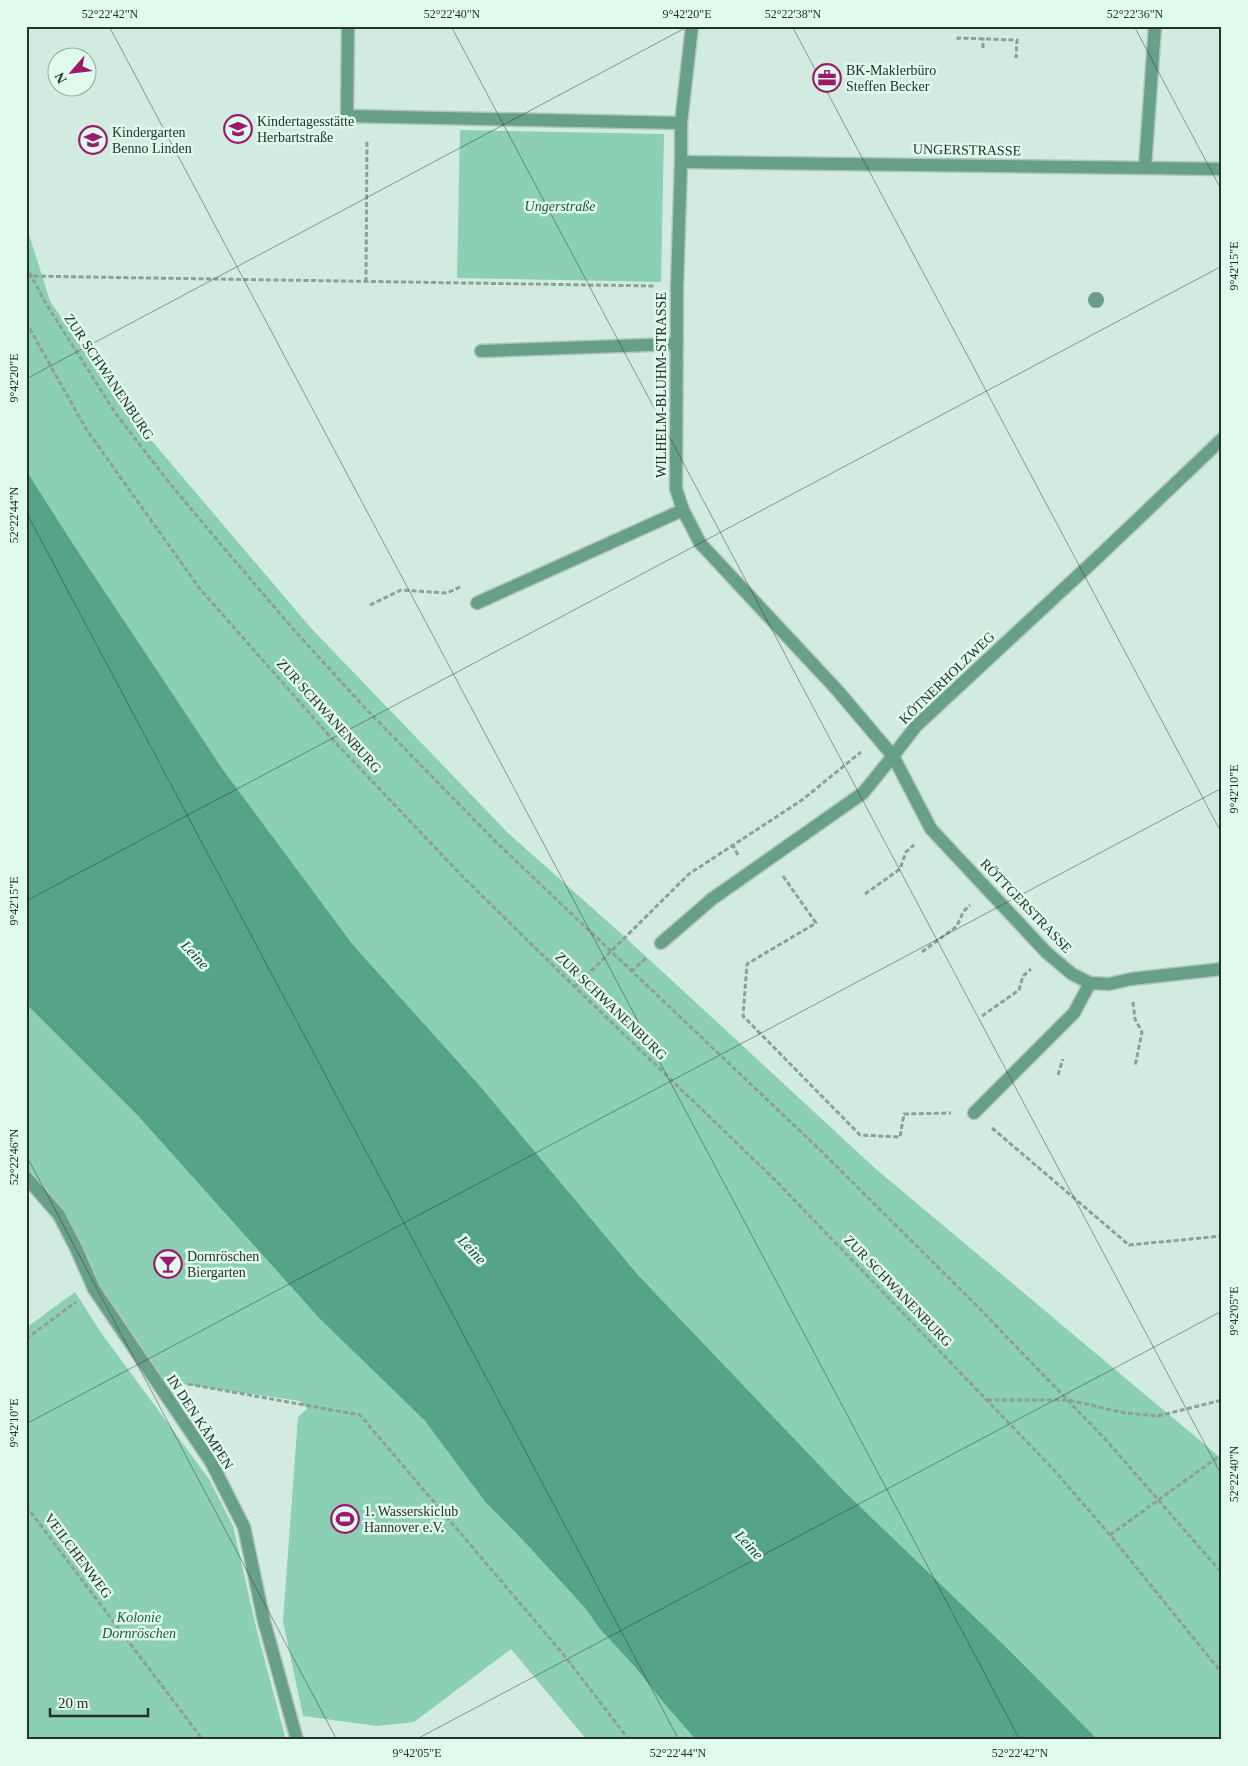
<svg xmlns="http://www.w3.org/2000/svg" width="1248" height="1766" font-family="'Times New Roman',serif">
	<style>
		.green { fill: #8bcfb4 }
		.water { fill: #55a487 }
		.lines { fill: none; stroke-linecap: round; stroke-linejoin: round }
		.lane-casing { stroke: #b0c6bc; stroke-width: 15 }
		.street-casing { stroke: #b0c6bc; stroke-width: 15 }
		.path { stroke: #8da098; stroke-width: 3; stroke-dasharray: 5 2.5; stroke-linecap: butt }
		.lane { stroke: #679f89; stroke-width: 12 }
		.street { stroke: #679f89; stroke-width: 12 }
		.tree { fill: #6b9a89 }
		.ticks { fill: none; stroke: #26302c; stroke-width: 1; stroke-opacity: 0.45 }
		.labels { text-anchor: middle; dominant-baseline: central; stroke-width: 5; stroke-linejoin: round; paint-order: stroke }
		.poi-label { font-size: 14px; fill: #26302c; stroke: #dff9ed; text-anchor: start }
		.street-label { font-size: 14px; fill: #26302c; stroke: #dff9ed }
		.park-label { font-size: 14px; font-style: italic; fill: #175742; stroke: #dff9ed }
		.water-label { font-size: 15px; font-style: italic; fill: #153a2d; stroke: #dff9ed }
		.neatline { fill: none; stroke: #26302c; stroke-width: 2 }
		.ticks-label { font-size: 12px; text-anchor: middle; fill: #26302c }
	</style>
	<rect width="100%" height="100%" fill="#d2ebe0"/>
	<g class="green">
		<path d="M 460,130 L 664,134 L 661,282 L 457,278 Z"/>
		<path d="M 26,225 L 50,301 L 123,407 L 310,627 L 508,833 L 626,938 L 877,1170 L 1222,1459 L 1222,1740 L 1098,1740 L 1011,1652 L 845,1492 L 638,1275 L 480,1086 L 353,945 L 223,771 L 75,547 L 26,470 Z"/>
		<path d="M 26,1004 L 139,1117 L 319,1318 L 425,1421 L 486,1503 L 519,1536 L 586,1609 L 599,1628 L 635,1667 L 663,1702 L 696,1740 L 587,1740 L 511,1649 L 414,1722 L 377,1726 L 303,1716 L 283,1621 L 298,1417 L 307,1409 L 300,1401 L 155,1380 L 76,1248 L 26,1177 Z"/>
		<path d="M 75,1292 L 102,1334 L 209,1479 L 233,1526 L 257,1631 L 286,1740 L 26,1740 L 26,1328 Z"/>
	</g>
	<path class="water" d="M 26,470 L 75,547 L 223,770 L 353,945 L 480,1086 L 638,1275 L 845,1492 L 1011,1652 L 1098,1740 L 696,1740 L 663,1702 L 635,1667 L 599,1628 L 586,1609 L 519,1536 L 486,1503 L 425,1421 L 319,1318 L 139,1117 L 26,1004 Z"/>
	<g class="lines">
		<defs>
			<g id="lane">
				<path d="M 481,351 L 676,344"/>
				<path d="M 477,603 L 683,510"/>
				<path d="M 661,943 L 712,899 L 863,793 L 893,756"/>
				<path d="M 974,1113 L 1074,1013 L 1090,983"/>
			</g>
			<g id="street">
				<path d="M 348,26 L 347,116 L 681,123"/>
				<path d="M 692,26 L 681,123 L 681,162 L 677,286 L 676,489 L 683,510 L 700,543 L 838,691 L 893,756 L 931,829 L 1047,953 L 1072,974 L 1090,983 L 1109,984 L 1131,979 L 1222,969"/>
				<path d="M 681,162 L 1222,169"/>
				<path d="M 1145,167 L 1155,26"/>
				<path d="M 893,756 L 916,726 L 1097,558 L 1222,439"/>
				<path d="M 26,1177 L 59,1215 L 76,1248 L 94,1289 L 211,1462 L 244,1527 L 264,1621 L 297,1740"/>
			</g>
		</defs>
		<use href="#lane" class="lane-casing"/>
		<use href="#street" class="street-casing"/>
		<g class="path">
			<path d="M 958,40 L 958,38 L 1017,40 L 1016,58"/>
			<path d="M 983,48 L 983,38"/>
			<path d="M 26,266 L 45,302 L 116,414 L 171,485 L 235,561 L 294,630 L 366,709 L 496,842 L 819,1149 L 977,1306 L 1106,1440 L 1222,1573"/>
			<path d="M 26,276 L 656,286"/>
			<path d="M 366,282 L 367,140"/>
			<path d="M 26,322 L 86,429 L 200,589 L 334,741 L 462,876 L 575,987 L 776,1181 L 1054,1470 L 1110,1535 L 1222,1673"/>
			<path d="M 370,605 L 401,590 L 447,593 L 460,587"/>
			<path d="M 732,844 L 738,855"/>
			<path d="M 783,876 L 816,923 L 747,964 L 743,1016 L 860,1135 L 900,1137 L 904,1114 L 951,1113"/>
			<path d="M 865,894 L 900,869 L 906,852 L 914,845"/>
			<path d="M 922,952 L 957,926 L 963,912 L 970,905"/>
			<path d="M 631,972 L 646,958"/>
			<path d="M 575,987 L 689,874 L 802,800 L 861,752"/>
			<path d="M 1221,993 L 1222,1005"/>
			<path d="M 1133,1002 L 1135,1019 L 1142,1032 L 1135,1066"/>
			<path d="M 982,1016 L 1019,990 L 1023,976 L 1031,969"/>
			<path d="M 1058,1075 L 1063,1059"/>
			<path d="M 992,1128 L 1129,1245 L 1222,1236"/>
			<path d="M 26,1339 L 76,1302"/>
			<path d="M 188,1384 L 360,1415 L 564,1655 L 629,1740"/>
			<path d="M 987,1400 L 1069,1400 L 1125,1413 L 1158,1416 L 1222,1400"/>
			<path d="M 26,1506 L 203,1740"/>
			<path d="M 1110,1535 L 1222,1454"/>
		</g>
		<use href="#lane" class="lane"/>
		<use href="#street" class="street"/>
	</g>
	<circle class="tree" cx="1096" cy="300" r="8"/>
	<path class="ticks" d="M 109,26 L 1020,1740M 451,26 L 1222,1476M 792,26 L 1222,834M 1134,26 L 1222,191M 26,379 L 689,26M 26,512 L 679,1740M 26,901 L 1222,266M 26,1155 L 337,1740M 26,1424 L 1222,788M 415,1740 L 1222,1311"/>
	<defs>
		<symbol id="office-ring" viewBox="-11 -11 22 22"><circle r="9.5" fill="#dff9ed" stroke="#9c1a6d" stroke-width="1.5"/><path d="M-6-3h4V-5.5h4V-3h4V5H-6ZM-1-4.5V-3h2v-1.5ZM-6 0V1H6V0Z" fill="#9c1a6d"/></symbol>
		<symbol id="school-ring" viewBox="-11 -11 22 22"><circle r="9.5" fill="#dff9ed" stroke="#9c1a6d" stroke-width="1.5"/><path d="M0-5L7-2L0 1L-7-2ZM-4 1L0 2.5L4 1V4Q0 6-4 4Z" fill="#9c1a6d"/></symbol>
		<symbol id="bar-ring" viewBox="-11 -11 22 22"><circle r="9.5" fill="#dff9ed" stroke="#9c1a6d" stroke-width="1.5"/><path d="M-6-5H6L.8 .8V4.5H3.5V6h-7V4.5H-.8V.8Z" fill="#9c1a6d"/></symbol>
		<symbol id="stadium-ring" viewBox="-11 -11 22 22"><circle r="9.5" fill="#dff9ed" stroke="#9c1a6d" stroke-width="1.5"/><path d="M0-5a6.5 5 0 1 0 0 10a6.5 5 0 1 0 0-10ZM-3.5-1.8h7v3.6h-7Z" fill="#9c1a6d"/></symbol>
	</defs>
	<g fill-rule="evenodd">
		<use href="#office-ring" x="811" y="62" width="32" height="32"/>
		<use href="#school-ring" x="222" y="113" width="32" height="32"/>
		<use href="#school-ring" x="77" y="124" width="32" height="32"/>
		<use href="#bar-ring" x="152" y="1248" width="32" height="32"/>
		<use href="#stadium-ring" x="329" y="1503" width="32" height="32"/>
	</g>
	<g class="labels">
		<g class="poi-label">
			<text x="846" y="70">BK-Maklerbüro<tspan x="846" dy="16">Steffen Becker</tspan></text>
			<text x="257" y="121">Kindertagesstätte<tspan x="257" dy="16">Herbartstraße</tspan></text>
			<text x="112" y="132">Kindergarten<tspan x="112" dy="16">Benno Linden</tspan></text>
			<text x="187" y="1256">Dornröschen<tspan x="187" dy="16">Biergarten</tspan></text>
			<text x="364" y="1511">1. Wasserskiclub<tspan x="364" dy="16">Hannover e.V.</tspan></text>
		</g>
		<g class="street-label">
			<text transform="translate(967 150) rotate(1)">UNGERSTRASSE</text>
			<text transform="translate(109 377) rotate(56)">ZUR SCHWANENBURG</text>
			<text transform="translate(661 385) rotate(-90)">WILHELM-BLUHM-STRASSE</text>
			<text transform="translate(947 678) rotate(-44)">KÖTNERHOLZWEG</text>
			<text transform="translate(329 716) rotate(48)">ZUR SCHWANENBURG</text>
			<text transform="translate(1026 906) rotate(46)">RÖTTGERSTRASSE</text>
			<text transform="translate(611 1006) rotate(44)">ZUR SCHWANENBURG</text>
			<text transform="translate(898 1291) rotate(46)">ZUR SCHWANENBURG</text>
			<text transform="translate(200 1422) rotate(57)">IN DEN KÄMPEN</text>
			<text transform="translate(78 1556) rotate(53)">VEILCHENWEG</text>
		</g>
		<g class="park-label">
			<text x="560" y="206">Ungerstraße</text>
			<text x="139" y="1617">Kolonie<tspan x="139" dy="16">Dornröschen</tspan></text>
		</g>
		<g class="water-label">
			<text transform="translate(195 955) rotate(47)">Leine</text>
			<text transform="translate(472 1250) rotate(47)">Leine</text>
			<text transform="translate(749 1545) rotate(47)">Leine</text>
		</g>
	</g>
	<rect width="1248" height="1766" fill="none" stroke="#dff9ed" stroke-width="55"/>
	<g transform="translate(72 72) rotate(242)"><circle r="24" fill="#dff9ed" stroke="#95a9a0"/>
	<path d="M0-4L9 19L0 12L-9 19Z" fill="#9c1a6d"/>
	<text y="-8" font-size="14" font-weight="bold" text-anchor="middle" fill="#26302c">N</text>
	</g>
	<path d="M50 1708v8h98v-8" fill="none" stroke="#26302c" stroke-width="2.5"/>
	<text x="58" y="1708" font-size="15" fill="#26302c" stroke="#dff9ed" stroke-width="4" paint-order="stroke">20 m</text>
	<rect x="28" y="28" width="1192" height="1710" class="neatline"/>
	<g class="ticks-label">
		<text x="110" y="18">52°22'42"N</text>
		<text x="452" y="18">52°22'40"N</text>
		<text x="687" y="18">9°42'20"E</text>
		<text x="793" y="18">52°22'38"N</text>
		<text x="1135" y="18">52°22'36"N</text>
		<text transform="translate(1234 266) rotate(-90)" y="4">9°42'15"E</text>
		<text transform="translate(14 378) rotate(-90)" y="4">9°42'20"E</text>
		<text transform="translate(14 515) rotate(-90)" y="4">52°22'44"N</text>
		<text transform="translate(1234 789) rotate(-90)" y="4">9°42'10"E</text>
		<text transform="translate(14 901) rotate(-90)" y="4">9°42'15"E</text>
		<text transform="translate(14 1157) rotate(-90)" y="4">52°22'46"N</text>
		<text transform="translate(1234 1311) rotate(-90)" y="4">9°42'05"E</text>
		<text transform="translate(14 1423) rotate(-90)" y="4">9°42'10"E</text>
		<text transform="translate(1234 1474) rotate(-90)" y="4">52°22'40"N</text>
		<text x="417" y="1757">9°42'05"E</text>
		<text x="678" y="1757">52°22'44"N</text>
		<text x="1020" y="1757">52°22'42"N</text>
	</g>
</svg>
